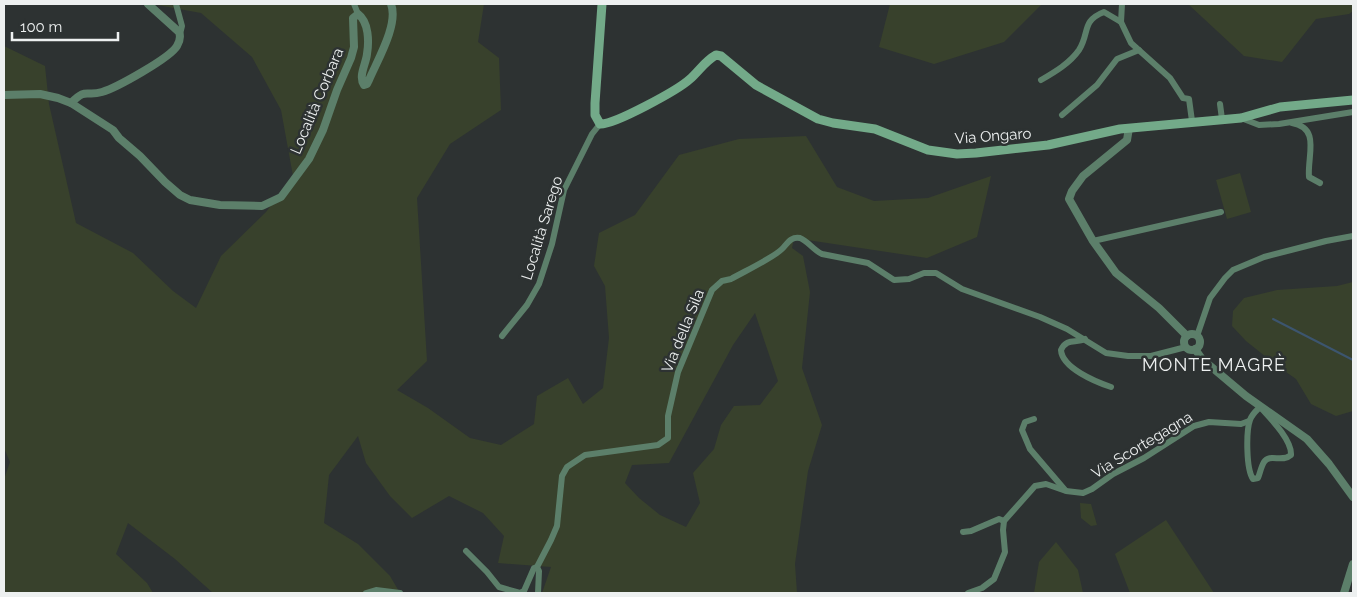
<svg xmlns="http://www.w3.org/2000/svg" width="1357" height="597" font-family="Raleway,sans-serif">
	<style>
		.green { fill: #38412c; fill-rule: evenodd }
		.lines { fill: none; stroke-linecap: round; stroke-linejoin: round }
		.stream { stroke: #3c556f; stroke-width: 2 }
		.minor { stroke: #5c7f6a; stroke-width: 6 }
		.tertiary { stroke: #5c7f6a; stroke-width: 8 }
		.secondary { stroke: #73aa89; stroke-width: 9 }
		.labels { text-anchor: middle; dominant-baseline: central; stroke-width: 5; stroke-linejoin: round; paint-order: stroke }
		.street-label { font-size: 15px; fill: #edf0f0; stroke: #2d3232 }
		.quarter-label { font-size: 18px; letter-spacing: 1px; fill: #edf0f0; stroke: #2d3232 }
	</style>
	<rect width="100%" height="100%" fill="#2d3232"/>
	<g class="green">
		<path d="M 152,4 L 484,4 L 478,42 L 499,58 L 501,110 L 450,144 L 417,198 L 427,361 L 397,390 L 428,408 L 470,438 L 501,445 L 534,424 L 537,396 L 568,378 L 583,404 L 603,388 L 609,338 L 605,286 L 594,266 L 599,233 L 635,215 L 679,155 L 739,139 L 806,136 L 837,187 L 874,201 L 928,198 L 991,176 L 977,237 L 927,258 L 794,238 L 792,248 L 803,256 L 810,292 L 802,368 L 822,425 L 808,471 L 795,564 L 797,593 L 542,593 L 551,567 L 498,563 L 504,536 L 483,513 L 449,496 L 412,518 L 390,496 L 366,463 L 358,436 L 329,475 L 324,523 L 358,544 L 390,576 L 400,593 L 213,593 L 175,559 L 128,523 L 116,554 L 147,583 L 153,593 L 4,593 L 4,479 L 10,462 L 4,448 L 4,46 L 45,66 L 49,104 L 76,223 L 133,253 L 173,291 L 196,308 L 221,256 L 266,212 L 293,176 L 281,110 L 252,57 L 201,13 ZM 755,313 L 778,381 L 760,405 L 734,406 L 721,425 L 714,449 L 693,473 L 700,503 L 686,527 L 660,515 L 639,498 L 625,483 L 632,465 L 669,463 L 733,345 Z"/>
		<path d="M 890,4 L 1042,4 L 1004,42 L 934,64 L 879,47 Z"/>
		<path d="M 1188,4 L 1353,4 L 1353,11 L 1349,14 L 1316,19 L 1282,62 L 1244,56 Z"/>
		<path d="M 1240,173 L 1251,212 L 1227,219 L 1216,180 Z"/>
		<path d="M 1353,282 L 1353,411 L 1336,416 L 1311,404 L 1296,379 L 1276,365 L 1246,341 L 1232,326 L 1233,311 L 1244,298 L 1277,290 L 1337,286 Z"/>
		<path d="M 1080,503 L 1091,504 L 1097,525 L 1091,526 L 1081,518 Z"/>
		<path d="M 1166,520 L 1214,593 L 1130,593 L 1115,554 Z"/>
		<path d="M 1056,542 L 1078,570 L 1083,593 L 1034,593 L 1039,562 Z"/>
	</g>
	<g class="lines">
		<path class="stream" d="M 1273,319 L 1353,360"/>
		<g class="minor">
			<path d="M 176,4 L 182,26 L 180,34"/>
			<path d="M 354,4 L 358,14"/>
			<path d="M 1122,4 L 1121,22 L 1131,43 L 1170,78 L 1183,98 L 1189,99 L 1192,121"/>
			<path d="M 1041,80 C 1055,72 1070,63 1079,50 C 1090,33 1081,21 1104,12 L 1121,22"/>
			<path d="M 1220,104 L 1222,119"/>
			<path d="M 1062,115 L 1097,85 L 1117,59 L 1139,50"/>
			<path d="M 1241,118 L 1259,125 L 1279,124 L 1353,112"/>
			<path d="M 1292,123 C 1321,128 1307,156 1309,177 L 1320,183"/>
			<path d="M 1093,241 L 1221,212"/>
			<path d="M 502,336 L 527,305 L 539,284 L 552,244 L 564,190 L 592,134 L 600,124"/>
			<path d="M 1197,336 L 1210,298 L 1225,278 L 1233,270 L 1264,257 L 1326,241 L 1353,236"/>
			<path d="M 1085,339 C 1076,344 1067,337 1061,350 C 1062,368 1096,382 1111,387"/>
			<path d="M 1260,407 C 1270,418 1292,440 1291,455 C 1282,463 1270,453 1264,462 C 1261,467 1260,473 1258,478 L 1253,479 C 1246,469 1246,431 1250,420 C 1252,414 1256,411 1260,407 Z"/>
			<path d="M 1034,419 L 1025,422 L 1022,430 L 1030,449 L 1065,490"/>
			<path d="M 963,532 L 971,531 L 999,519 L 1004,521"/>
			<path d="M 466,551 L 487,572 L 499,587 L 520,593 L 524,591 L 534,568 L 537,567"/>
			<path d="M 366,593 L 376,590 L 400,593"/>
			<path d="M 538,593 L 539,571 L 537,567 L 551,540 L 557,526 L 562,476 L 567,467 L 585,455 L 658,445 L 668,438 L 668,416 L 678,372 L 712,290 L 722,281 L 731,279 C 743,272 773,258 782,249 C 787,244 791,236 800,238 C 808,241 813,250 822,254 L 868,263 L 894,280 L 909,279 L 924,273 L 936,273 L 962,289 L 1040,317 L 1067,329 L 1106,353 L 1128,356 L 1151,356 L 1186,347"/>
			<path d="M 968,593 L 982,588 L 994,579 L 1005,552 L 1003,530 L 1004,521 L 1035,486 L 1046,484 L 1066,491 L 1083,493 L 1092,489 L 1113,474 L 1144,458 L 1194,426 L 1209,422 L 1241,424 L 1249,421"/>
		</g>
		<g class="tertiary">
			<path d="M 4,95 L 40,94 L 58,98 L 71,103 L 113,130 L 119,138 L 140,156 L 165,182 L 180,195 L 190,200 L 220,205 L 262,206 L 281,197 L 309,159 L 323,130 L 337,90 L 351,58 L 354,47 L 353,18 L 358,14 C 369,22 369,42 367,54 C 366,64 358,76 364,85 L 367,84 L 369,80 C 377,61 399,24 391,4"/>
			<path d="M 71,103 C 87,87 85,97 102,92 C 116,88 170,58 177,46 C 180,41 181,37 179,32 L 148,4"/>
			<path d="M 1129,128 L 1127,140 L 1083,176 L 1072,191 L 1069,199 L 1093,241 L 1116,273 L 1159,308 L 1187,336"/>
			<circle cx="1192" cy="342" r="8"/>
			<path d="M 1195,349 L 1202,359 L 1246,396 L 1307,439 L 1329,464 L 1353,497"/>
			<path d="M 1344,593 L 1353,564"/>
		</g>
		<path class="secondary" d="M 602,4 L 595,103 L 595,115 L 600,124 C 614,125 678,90 690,79 C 699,71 705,61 716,55 L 721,56 L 756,85 L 818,119 L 833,123 L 875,129 L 928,150 L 957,154 L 976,153 L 1048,145 L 1120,129 L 1241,118 L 1280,107 L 1353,100"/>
	</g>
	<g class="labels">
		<g class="street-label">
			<text transform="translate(317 101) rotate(-67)">Località Corbara</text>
			<text transform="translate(993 136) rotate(-4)">Via Ongaro</text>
			<text transform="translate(542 228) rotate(-73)">Località Sarego</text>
			<text transform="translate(683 331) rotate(-68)">Via della Sila</text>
			<text transform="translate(1142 445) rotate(-31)">Via Scortegagna</text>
		</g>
		<g class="quarter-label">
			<text x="1214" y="364">MONTE MAGRÈ</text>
		</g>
	</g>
	<rect width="1357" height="597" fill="none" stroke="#edf0f0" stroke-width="10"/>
	<path d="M12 32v8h106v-8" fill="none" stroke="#edf0f0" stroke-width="2.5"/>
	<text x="20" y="32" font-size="15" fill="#edf0f0" stroke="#2d3232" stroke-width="4" paint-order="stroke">100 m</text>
</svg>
